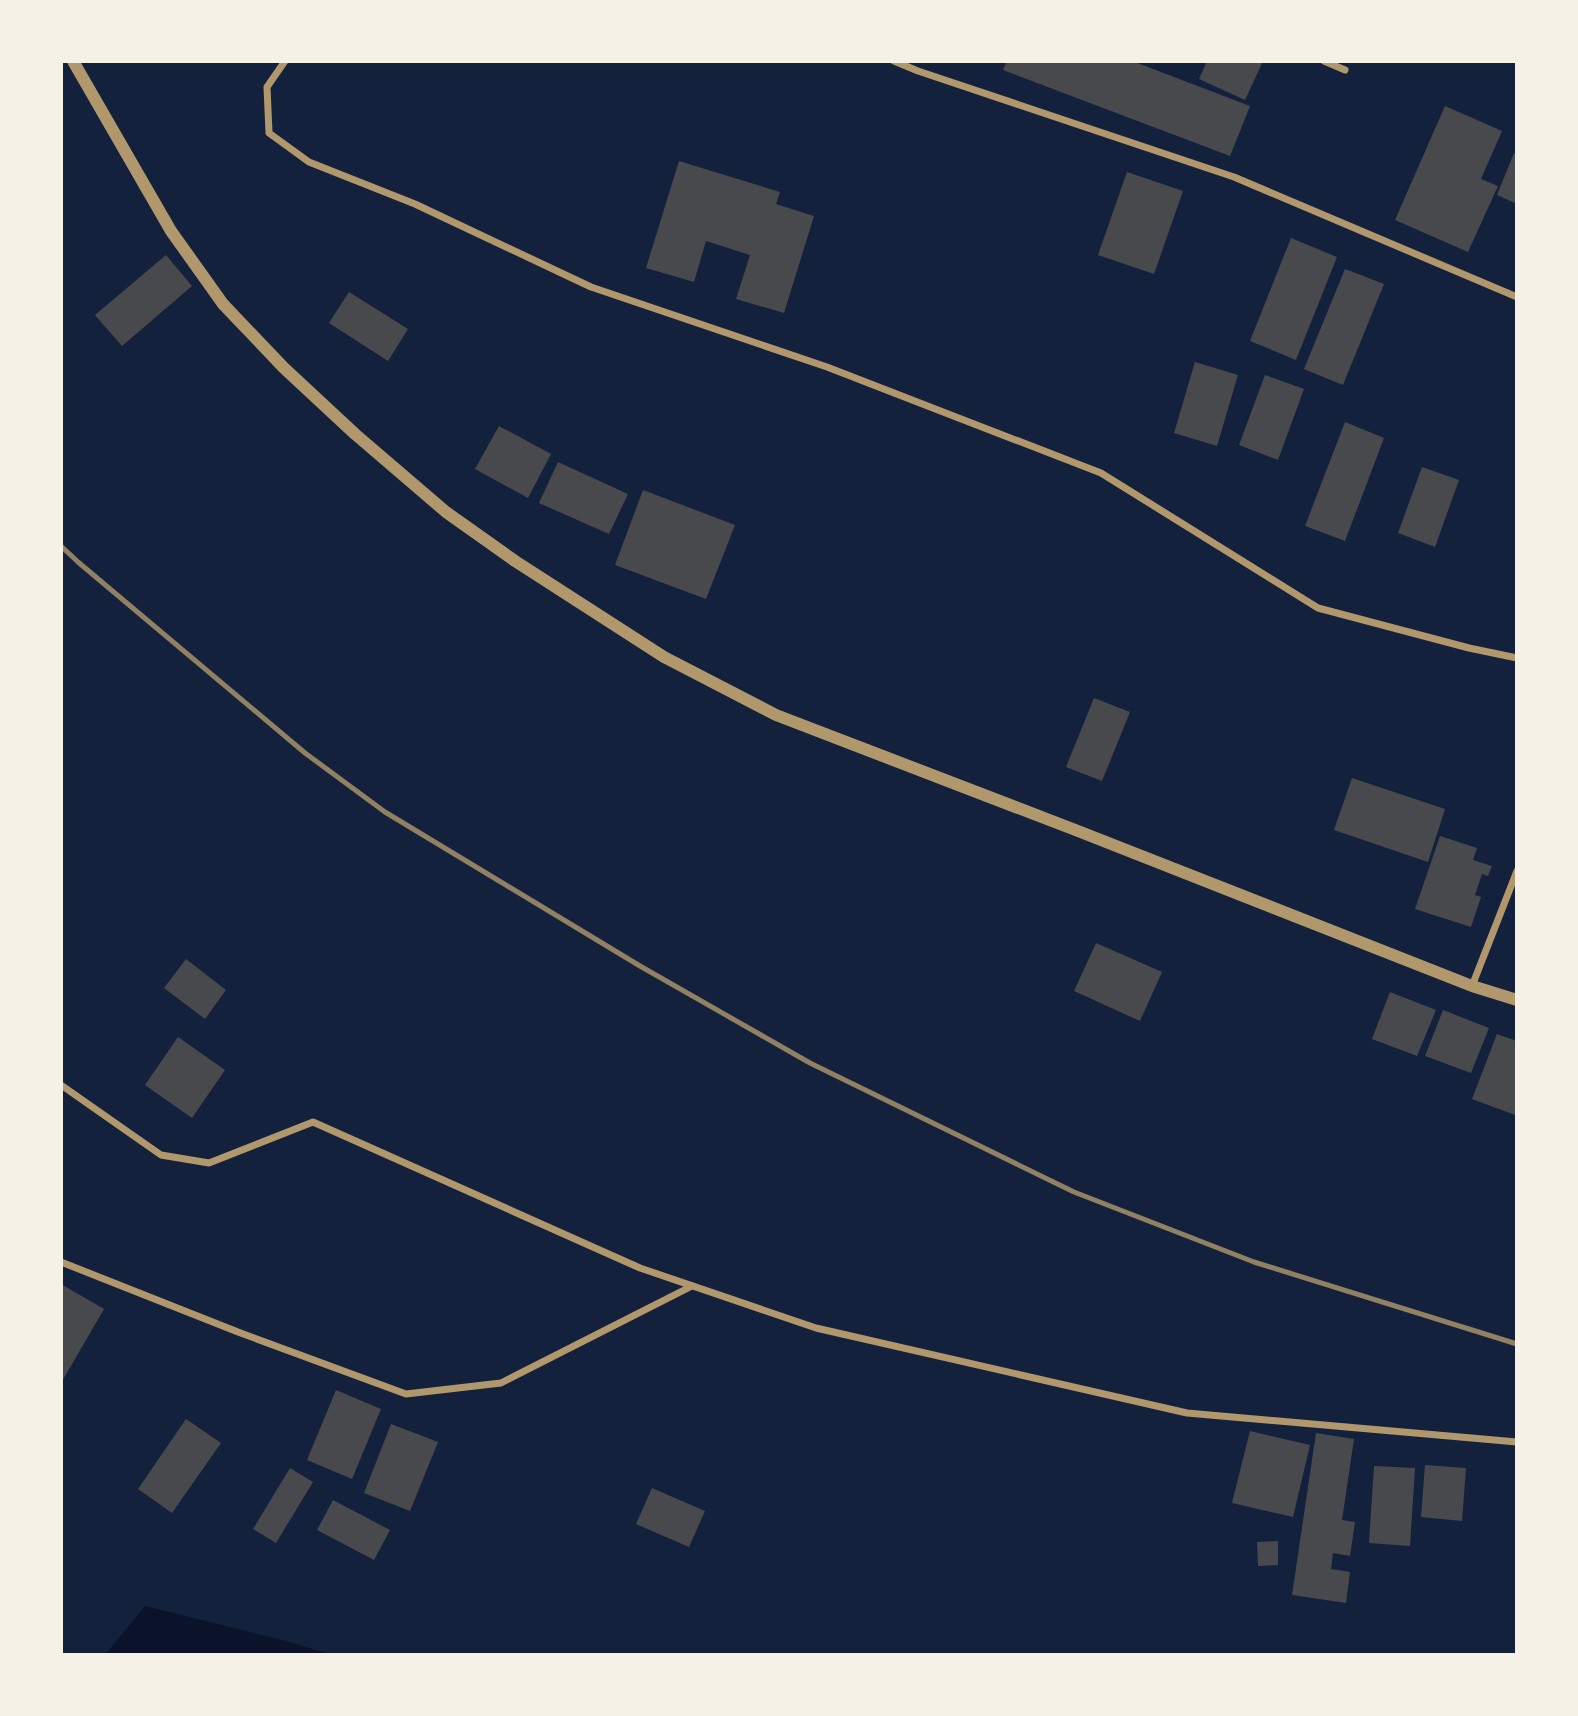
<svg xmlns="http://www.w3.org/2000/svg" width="1578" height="1716" font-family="Karla,sans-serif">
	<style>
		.water { fill: #0b132b }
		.building { fill: #48494c }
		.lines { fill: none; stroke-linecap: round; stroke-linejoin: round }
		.minor { stroke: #b1986c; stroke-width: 7 }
		.tertiary { stroke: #b1986c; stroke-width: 12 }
		.rail { stroke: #918062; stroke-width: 5 }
	</style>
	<rect width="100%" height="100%" fill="#14213d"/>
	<path class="water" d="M 145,1606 L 290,1642 L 332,1655 L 105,1655 Z"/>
	<g class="building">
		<path d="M 1007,61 L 1132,61 L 1250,106 L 1230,156 L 1003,70 Z"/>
		<path d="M 1207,61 L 1263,61 L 1245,100 L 1199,79 Z"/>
		<path d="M 1445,106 L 1502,131 L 1481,179 L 1498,186 L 1468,252 L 1395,220 Z"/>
		<path d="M 1514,153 L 1517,154 L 1517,204 L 1497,195 Z"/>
		<path d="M 679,161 L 780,192 L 776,204 L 814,216 L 784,313 L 736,299 L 750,255 L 706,241 L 694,282 L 646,268 Z"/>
		<path d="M 1127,172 L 1183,191 L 1154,274 L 1098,255 Z"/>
		<path d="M 1291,238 L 1337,257 L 1296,360 L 1250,341 Z"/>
		<path d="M 166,255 L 192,286 L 122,346 L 95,315 Z"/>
		<path d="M 1345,269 L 1384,284 L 1343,385 L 1304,369 Z"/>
		<path d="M 349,292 L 408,329 L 388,361 L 329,323 Z"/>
		<path d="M 1195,362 L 1238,375 L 1217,446 L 1174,433 Z"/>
		<path d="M 1265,375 L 1304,389 L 1278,460 L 1239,445 Z"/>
		<path d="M 1345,422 L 1384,438 L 1345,541 L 1305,526 Z"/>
		<path d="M 499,426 L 551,454 L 528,498 L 475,469 Z"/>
		<path d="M 558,462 L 628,494 L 609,534 L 539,503 Z"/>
		<path d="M 1422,467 L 1459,480 L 1435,547 L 1398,533 Z"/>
		<path d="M 643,490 L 735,525 L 706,599 L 615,565 Z"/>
		<path d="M 1094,698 L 1130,712 L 1102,781 L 1066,767 Z"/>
		<path d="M 1352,778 L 1445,809 L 1428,862 L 1334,830 Z"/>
		<path d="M 1440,836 L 1477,848 L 1473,860 L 1492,866 L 1488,876 L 1482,874 L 1475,895 L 1481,897 L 1471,927 L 1415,909 Z"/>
		<path d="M 1096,943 L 1162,972 L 1140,1021 L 1074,991 Z"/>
		<path d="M 186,959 L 226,990 L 205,1019 L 164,988 Z"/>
		<path d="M 1390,992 L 1436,1010 L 1417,1056 L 1372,1039 Z"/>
		<path d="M 1443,1010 L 1489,1028 L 1471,1073 L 1425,1056 Z"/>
		<path d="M 1497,1034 L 1517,1041 L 1517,1110 L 1515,1115 L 1472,1099 Z"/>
		<path d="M 178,1037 L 225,1070 L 192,1118 L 145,1085 Z"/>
		<path d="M 61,1284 L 104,1309 L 61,1383 Z"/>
		<path d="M 336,1390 L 381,1409 L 352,1479 L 307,1460 Z"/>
		<path d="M 186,1419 L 221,1443 L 172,1513 L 138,1489 Z"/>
		<path d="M 391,1424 L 438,1442 L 410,1511 L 364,1493 Z"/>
		<path d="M 1250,1431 L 1310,1445 L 1293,1517 L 1232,1503 Z"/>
		<path d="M 1316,1433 L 1354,1439 L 1342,1520 L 1355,1522 L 1350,1556 L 1333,1553 L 1331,1569 L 1350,1572 L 1346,1603 L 1292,1595 Z"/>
		<path d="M 1425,1465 L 1466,1468 L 1462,1521 L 1421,1517 Z"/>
		<path d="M 1374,1466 L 1415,1468 L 1410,1546 L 1369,1543 Z"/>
		<path d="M 290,1468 L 313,1482 L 276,1543 L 253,1529 Z"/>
		<path d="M 652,1488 L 705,1511 L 689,1547 L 636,1524 Z"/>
		<path d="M 333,1500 L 390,1530 L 374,1560 L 317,1530 Z"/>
		<path d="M 1278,1541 L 1278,1565 L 1258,1566 L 1257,1542 Z"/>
	</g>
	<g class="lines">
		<g class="minor">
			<path d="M 285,61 L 267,87 L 269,133 L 309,162 L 415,204 L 591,287 L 827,367 L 1101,473 L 1318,608 L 1469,648 L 1517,658"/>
			<path d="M 894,61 L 918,71 L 1234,177 L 1517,297"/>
			<path d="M 1324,61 L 1345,70"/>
			<path d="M 1472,986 L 1517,871"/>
			<path d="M 61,1085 L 161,1155 L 209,1163 L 313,1122 L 640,1268 L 816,1328 L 1187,1413 L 1517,1442"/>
			<path d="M 61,1262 L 238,1332 L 406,1394 L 501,1383 L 692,1286"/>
		</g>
		<path class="tertiary" d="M 73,61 L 171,231 L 223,304 L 284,368 L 355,434 L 446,512 L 515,561 L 664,657 L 776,715 L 1078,831 L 1472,986 L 1517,1000"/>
		<path class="rail" d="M 61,546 L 78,562 L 305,753 L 385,812 L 640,966 L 810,1063 L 1074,1192 L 1254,1262 L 1517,1344"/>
	</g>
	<rect width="1578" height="1716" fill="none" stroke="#f6f1e7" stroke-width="126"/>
</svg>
